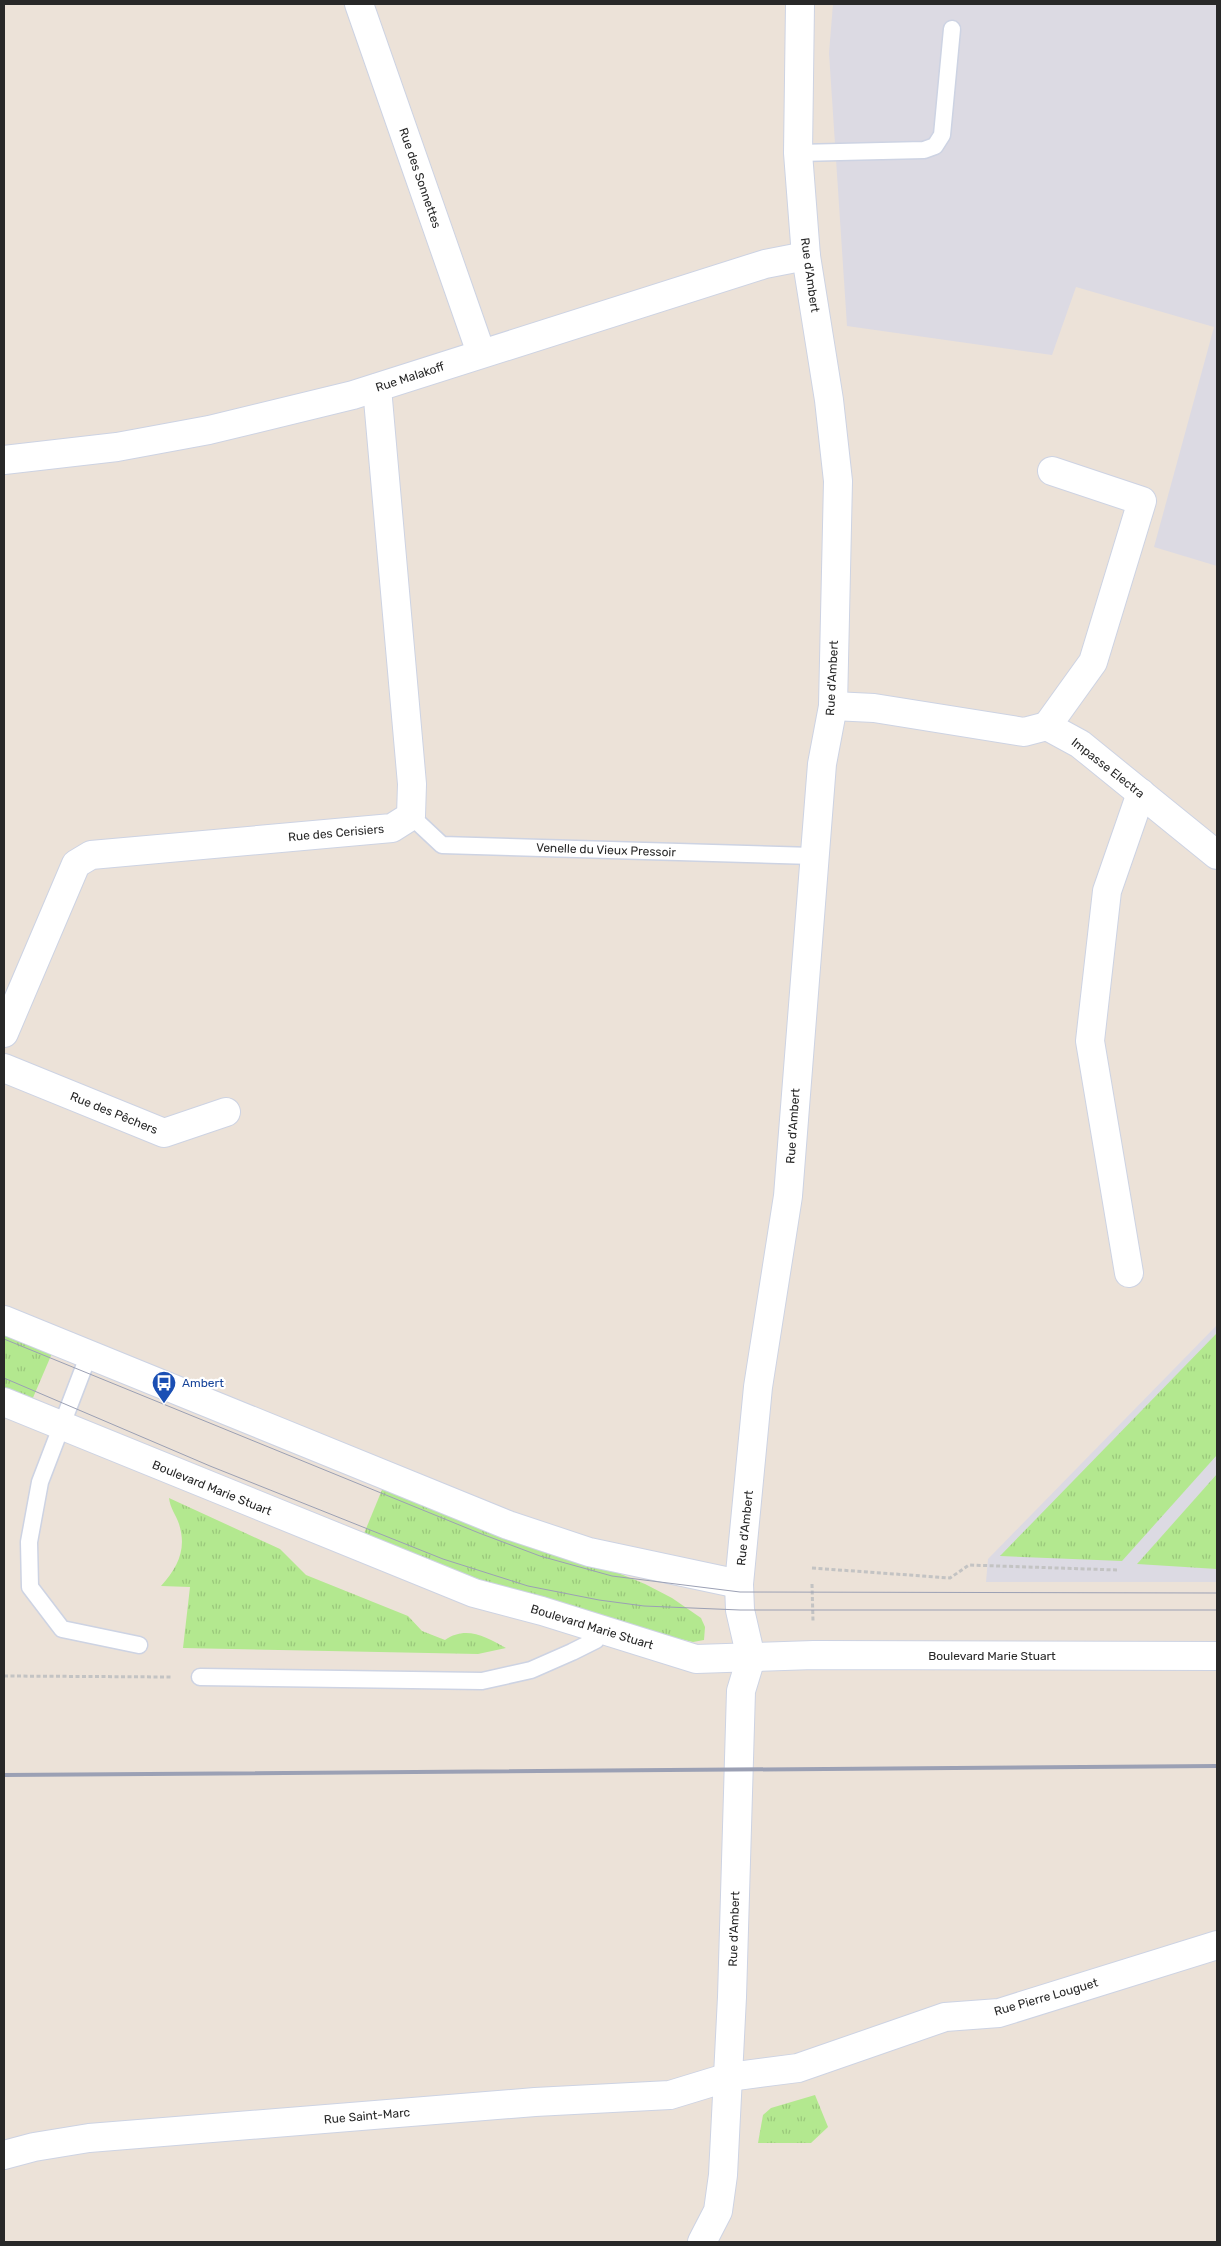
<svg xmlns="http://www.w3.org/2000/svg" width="1221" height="2246" font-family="Rubik,sans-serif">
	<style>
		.industrial { fill: #dcdae3 }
		.grass { fill: url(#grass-tufts) }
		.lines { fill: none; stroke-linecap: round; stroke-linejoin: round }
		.lane-casing { stroke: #cdd3e3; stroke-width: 19 }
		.street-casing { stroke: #cdd3e3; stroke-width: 30 }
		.secondary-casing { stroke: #cdd3e3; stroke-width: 30 }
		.path { stroke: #c3c3c3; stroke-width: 3; stroke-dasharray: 4 2.5; stroke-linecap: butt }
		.lane { stroke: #fff; stroke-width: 16 }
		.street { stroke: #fff; stroke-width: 28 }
		.secondary { stroke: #fff; stroke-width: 28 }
		.tram { stroke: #9ba0b4; stroke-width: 1 }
		.rail { stroke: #9ba0b4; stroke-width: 4 }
		.labels { text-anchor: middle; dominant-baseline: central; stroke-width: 4.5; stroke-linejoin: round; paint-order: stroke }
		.street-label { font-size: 12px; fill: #282828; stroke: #fff }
		.transit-label { font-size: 12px; fill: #164399; stroke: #fff; text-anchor: start }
	</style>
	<defs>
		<pattern id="grass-tufts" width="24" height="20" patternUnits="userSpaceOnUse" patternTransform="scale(1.25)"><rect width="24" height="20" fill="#b3e88f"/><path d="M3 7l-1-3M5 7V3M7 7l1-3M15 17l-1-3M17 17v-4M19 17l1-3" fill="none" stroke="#9ac77b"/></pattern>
	</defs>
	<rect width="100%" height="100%" fill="#ece2d8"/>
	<g class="industrial">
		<path d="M 833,4 L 1217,4 L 1217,566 L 1154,547 L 1214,327 L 1076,287 L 1052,355 L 847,326 L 829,53 Z"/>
		<path d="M 1217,1325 L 1217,1582 L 986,1582 L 988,1559 Z"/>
	</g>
	<g class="grass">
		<path d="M 4,1330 L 53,1351 L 32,1400 L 4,1388 Z"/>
		<path d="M 1217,1333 L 1217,1455 L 1122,1561 L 1000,1556 Z"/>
		<path d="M 1217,1474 L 1217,1569 L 1137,1564 Z"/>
		<path d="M 384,1485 L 606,1568 L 645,1584 L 672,1598 L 701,1618 L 705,1627 L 704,1640 L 693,1642 L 612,1623 L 489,1583 L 363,1536 Z"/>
		<path d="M 169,1498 L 280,1549 L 306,1575 L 408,1616 L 422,1631 L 445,1640 C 466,1625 486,1637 506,1648 L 478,1654 L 183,1648 L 190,1587 L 161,1586 C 178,1567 187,1549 179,1524 C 176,1515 170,1508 169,1498 Z"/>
		<path d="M 815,2095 L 828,2127 L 811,2143 L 758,2143 L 763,2115 L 771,2108 Z"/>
	</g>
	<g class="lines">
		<defs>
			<g id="lane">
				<path d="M 798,153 L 924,150 L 935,146 L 942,135 L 952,29"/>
				<path d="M 411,816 L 442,845 L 813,856"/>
				<path d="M 89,1354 L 40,1482 L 29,1542 L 30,1587 L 62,1629 L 139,1645"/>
				<path d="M 200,1677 L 482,1681 L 531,1670 L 572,1652 L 596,1640 L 601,1630"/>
			</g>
			<g id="street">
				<path d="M 359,4 L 481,353"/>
				<path d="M 4,460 L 117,447 L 209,430 L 353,395 L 765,264 L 806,256"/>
				<path d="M 833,706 L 874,708 L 1024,732 L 1047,726 L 1080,744 L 1217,855"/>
				<path d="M 1047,726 L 1093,662 L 1142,501 L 1052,471"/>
				<path d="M 4,1033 L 76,864 L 91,855 L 392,828 L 411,816 L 412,784 L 377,388"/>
				<path d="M 4,1068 L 164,1133 L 226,1112"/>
				<path d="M 1129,1273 L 1090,1041 L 1107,891 L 1141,793"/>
			</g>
			<g id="secondary">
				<path d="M 4,1320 L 508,1525 L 589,1552 L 739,1584"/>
				<path d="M 4,1402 L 474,1593 L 542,1611 L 696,1659 L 814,1655 L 1217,1656"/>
				<path d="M 4,2155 L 34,2147 L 89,2138 L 535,2102 L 670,2095 L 729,2077 L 798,2068 L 945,2017 L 999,2013 L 1217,1945"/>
				<path d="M 702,2242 L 718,2211 L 723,2175 L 732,1997 L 741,1691 L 751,1658 L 740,1610 L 739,1584 L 758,1387 L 788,1196 L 822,764 L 833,706 L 838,481 L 829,400 L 806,256 L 798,153 L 800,4"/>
			</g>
		</defs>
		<use href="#lane" class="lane-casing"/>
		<use href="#street" class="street-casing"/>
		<use href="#secondary" class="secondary-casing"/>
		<g class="path">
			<path d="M 812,1568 L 950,1578 L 969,1565 L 1117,1570"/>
			<path d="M 812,1584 L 813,1621"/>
			<path d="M 4,1676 L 172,1677"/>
		</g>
		<use href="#lane" class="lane"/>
		<use href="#street" class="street"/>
		<use href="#secondary" class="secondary"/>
		<g class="tram">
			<path d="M 4,1339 L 479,1533 L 540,1556 L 612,1576 L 740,1592 L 1217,1593"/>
			<path d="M 4,1378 L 210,1466 L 443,1559 L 528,1586 L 599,1600 L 644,1606 L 740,1610 L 1217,1610"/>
		</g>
		<path class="rail" d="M 4,1775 L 1217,1766"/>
	</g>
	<defs>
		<symbol id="bus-pin" viewBox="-11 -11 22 30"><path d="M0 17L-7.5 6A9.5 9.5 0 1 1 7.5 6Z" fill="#1a4fb4" stroke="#fff"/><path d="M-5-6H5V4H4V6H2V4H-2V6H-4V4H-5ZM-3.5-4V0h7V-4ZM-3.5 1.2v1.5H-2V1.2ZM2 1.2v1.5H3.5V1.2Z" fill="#fff"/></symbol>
	</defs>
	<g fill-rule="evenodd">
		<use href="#bus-pin" x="150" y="1369" width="28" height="38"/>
	</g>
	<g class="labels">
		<g class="street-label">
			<text transform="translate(420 178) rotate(71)">Rue des Sonnettes</text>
			<text transform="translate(810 275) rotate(82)">Rue d'Ambert</text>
			<text transform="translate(410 377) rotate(-18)">Rue Malakoff</text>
			<text transform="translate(832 678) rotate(-87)">Rue d'Ambert</text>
			<text transform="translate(1108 768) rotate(38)">Impasse Electra</text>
			<text transform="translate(336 833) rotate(-5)">Rue des Cerisiers</text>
			<text transform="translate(606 850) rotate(2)">Venelle du Vieux Pressoir</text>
			<text transform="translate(114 1113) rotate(22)">Rue des Pêchers</text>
			<text transform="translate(793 1126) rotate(-86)">Rue d'Ambert</text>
			<text transform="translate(212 1488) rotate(22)">Boulevard Marie Stuart</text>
			<text transform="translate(745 1528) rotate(-84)">Rue d'Ambert</text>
			<text transform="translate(592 1627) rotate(17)">Boulevard Marie Stuart</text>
			<text x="992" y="1656">Boulevard Marie Stuart</text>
			<text transform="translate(734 1929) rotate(-88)">Rue d'Ambert</text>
			<text transform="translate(1046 1997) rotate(-16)">Rue Pierre Louguet</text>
			<text transform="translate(367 2116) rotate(-5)">Rue Saint-Marc</text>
		</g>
		<g class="transit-label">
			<text x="182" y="1383">Ambert</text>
		</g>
	</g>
	<rect width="1221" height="2246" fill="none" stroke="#282828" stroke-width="10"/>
</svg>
